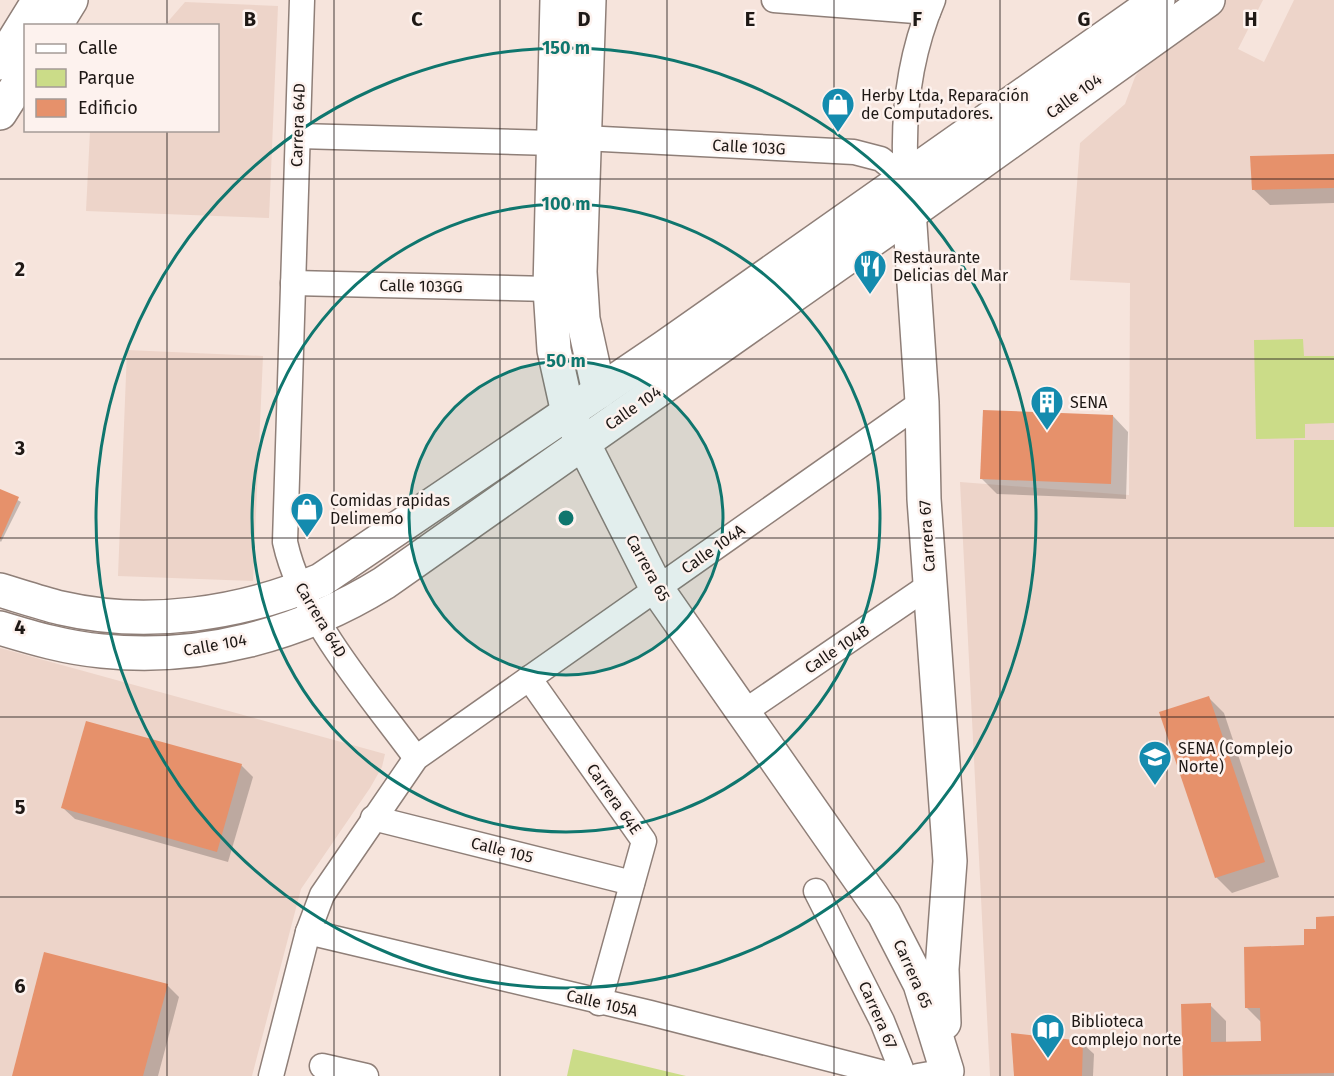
<svg xmlns="http://www.w3.org/2000/svg" width="1334" height="1076" font-family="'Fira Sans',sans-serif">
	<style>
		.built { fill: #edd4c9 }
		.green { fill: #cbdc88 }
		.shadow { fill: #0003 }
		.building { fill: #e6916b }
		.lines { fill: none; stroke-linecap: round; stroke-linejoin: round }
		.minor-casing { stroke: #8f7f78; stroke-width: 27 }
		.secondary-casing { stroke: #8f7f78; stroke-width: 36 }
		.primary-casing { stroke: #8f7f78; stroke-width: 36 }
		.minor { stroke: #fff; stroke-width: 24 }
		.secondary { stroke: #fff; stroke-width: 33 }
		.primary { stroke: #fff; stroke-width: 33 }
		.grid { fill: none; stroke: #1e1815; stroke-width: 1.5; stroke-opacity: 0.55 }
		.ring { fill: none; stroke: #0f766e; stroke-width: 3 }
		.labels { text-anchor: middle; dominant-baseline: central; stroke-width: 5; stroke-linejoin: round; paint-order: stroke }
		.poi-label { font-size: 16px; fill: #1e1815; stroke: #fdf2ee; text-anchor: start }
		.street-label { font-size: 16px; fill: #1e1815; stroke: #fdf2ee }
		.grid-label { font-size: 20px; text-anchor: middle; font-weight: bold; fill: #1e1815; stroke: #fdf2ee; stroke-width: 5; stroke-linejoin: round; paint-order: stroke }
		.centre { fill: #0f766e; stroke: #fdf2ee; stroke-width: 3 }
		.ring-label { font-size: 18px; text-anchor: middle; font-weight: bold; fill: #0f766e; stroke: #fdf2ee; stroke-width: 5; stroke-linejoin: round; paint-order: stroke }
	</style>
	<rect width="100%" height="100%" fill="#f6e4dc"/>
	<g class="built">
		<path d="M 1222,0 L 1263,0 L 1238,49 L 1264,62 L 1294,0 L 1334,0 L 1334,1076 L 990,1076 L 960,482 L 1129,495 L 1130,283 L 1070,280 L 1080,143 L 1125,104 L 1135,77 L 1155,49 Z"/>
		<path d="M 185,2 L 278,6 L 269,218 L 86,211 L 90,131 L 218,130 L 218,26 L 165,25 Z"/>
		<path d="M 127,350 L 263,356 L 253,581 L 118,576 Z"/>
		<path d="M 0,648 L 385,754 L 382,767 L 370,788 L 301,889 L 252,1076 L 0,1076 Z"/>
	</g>
	<g class="green">
		<path d="M 1303,339 L 1304,356 L 1334,356 L 1334,423 L 1305,424 L 1305,438 L 1256,439 L 1254,340 Z"/>
		<rect x="1294" y="440" width="40" height="87"/>
		<path d="M 573,1049 L 686,1076 L 567,1076 Z"/>
	</g>
	<g class="shadow">
		<path d="M 1334,156 L 1334,203 L 1270,205 L 1254,190 Z"/>
		<path d="M 1113,416 L 1128,432 L 1126,499 L 997,494 L 982,479 Z"/>
		<path d="M 0,490 L 21,502 L 1,542 L 0,541 Z"/>
		<path d="M 1209,698 L 1224,713 L 1279,877 L 1232,893 L 1216,877 Z"/>
		<path d="M 241,765 L 253,777 L 228,862 L 75,819 L 63,808 Z"/>
		<path d="M 1334,918 L 1334,1076 L 1184,1076 L 1183,1006 L 1210,1005 L 1226,1021 L 1226,1043 L 1263,1042 L 1262,1023 L 1247,1008 L 1318,931 Z"/>
		<path d="M 167,985 L 179,997 L 158,1076 L 15,1076 Z"/>
		<path d="M 1082,1043 L 1094,1054 L 1093,1076 L 1015,1076 Z"/>
	</g>
	<g class="building">
		<path d="M 1334,154 L 1334,188 L 1252,190 L 1250,156 Z"/>
		<path d="M 983,410 L 1113,415 L 1111,484 L 980,479 Z"/>
		<path d="M 0,489 L 19,497 L 0,540 Z"/>
		<path d="M 1209,696 L 1265,862 L 1215,878 L 1159,712 Z"/>
		<path d="M 86,721 L 242,764 L 217,852 L 61,808 Z"/>
		<path d="M 1334,916 L 1334,1073 L 1183,1076 L 1181,1004 L 1211,1003 L 1211,1042 L 1261,1041 L 1260,1008 L 1245,1008 L 1244,947 L 1304,945 L 1304,929 L 1316,929 L 1316,917 Z"/>
		<path d="M 44,952 L 168,984 L 143,1076 L 12,1076 Z"/>
		<path d="M 1011,1033 L 1083,1041 L 1082,1076 L 1014,1076 Z"/>
	</g>
	<g class="lines">
		<defs>
			<g id="minor">
				<path d="M 302,0 L 285,542 C 302,619 370,695 416,758"/>
				<path d="M 774,0 L 928,12"/>
				<path d="M 298,136 L 553,143"/>
				<path d="M 583,138 L 854,152 L 881,159 L 906,179"/>
				<path d="M 906,179 C 902,119 909,56 933,0"/>
				<path d="M 293,283 L 550,289"/>
				<path d="M 529,678 L 644,841 L 599,1003"/>
				<path d="M 744,712 L 930,585"/>
				<path d="M 373,818 L 632,883"/>
				<path d="M 816,891 L 882,1021 L 904,1076"/>
				<path d="M 308,932 L 650,1013 L 896,1076"/>
				<path d="M 322,1066 L 366,1076"/>
				<path d="M 271,1076 L 308,932 L 322,895 L 416,758 L 922,402"/>
				<path d="M 918,1076 L 947,1071"/>
			</g>
			<g id="secondary">
				<path d="M 557,0 L 550,289 L 554,350 L 568,413 L 657,589 L 884,914 L 920,984 L 947,1071"/>
				<path d="M 589,0 L 580,272 L 583,319 L 599,392"/>
				<path d="M 908,195 L 922,402 L 924,499 L 950,861 L 942,969 L 944,1023"/>
				<path d="M 0,590 C 20,596 41,603 61,608 C 147,628 241,614 321,580 L 665,347 L 1158,0"/>
				<path d="M 0,628 C 33,638 67,648 102,651 C 201,661 300,635 384,583 L 909,214 L 1208,0"/>
			</g>
			<g id="primary">
				<path d="M 55,26 L 71,0"/>
				<path d="M 0,63 L 39,0"/>
				<path d="M 0,113 L 26,72"/>
			</g>
		</defs>
		<use href="#minor" class="minor-casing"/>
		<use href="#secondary" class="secondary-casing"/>
		<use href="#primary" class="primary-casing"/>
		<use href="#minor" class="minor"/>
		<use href="#secondary" class="secondary"/>
		<use href="#primary" class="primary"/>
	</g>
	<path class="grid" d="M 167,0 L 167,26M 334,0 L 334,1076M 500,0 L 500,1076M 667,0 L 667,1076M 834,0 L 834,1076M 1000,0 L 1000,1076M 1167,0 L 1167,1076M 167,130 L 167,1076M 0,179 L 1334,179M 0,359 L 1334,359M 0,538 L 1334,538M 0,717 L 1334,717M 0,897 L 1334,897"/>
	<circle cx="566" cy="518" r="157" fill="#0f766e" fill-opacity=".12"/>
	<g class="ring">
		<circle cx="566" cy="518" r="157"/>
		<circle cx="566" cy="518" r="314"/>
		<circle cx="566" cy="518" r="470"/>
	</g>
	<defs>
		<symbol id="shop-pin" viewBox="-11 -11 22 30"><path d="M0 17L-7.5 6A9.5 9.5 0 1 1 7.5 6Z" fill="#148bae" stroke="#fdf2ee"/><path d="M-5-2.5h2.3a2.7 3.5 0 0 1 5.4 0H5L5.5 6h-11ZM-1.5-2.5h3a1.5 2.3 0 0 0-3 0Z" fill="#fff"/></symbol>
		<symbol id="restaurant-pin" viewBox="-11 -11 22 30"><path d="M0 17L-7.5 6A9.5 9.5 0 1 1 7.5 6Z" fill="#148bae" stroke="#fdf2ee"/><path d="M-5-6h1v4h1v-4h1v4h1v-4h1v5L-1.5 .5V6h-2V.5L-5-1ZM5-6V6H3V1.5H1.5Q1.5-4 5-6Z" fill="#fff"/></symbol>
		<symbol id="building-pin" viewBox="-11 -11 22 30"><path d="M0 17L-7.5 6A9.5 9.5 0 1 1 7.5 6Z" fill="#148bae" stroke="#fdf2ee"/><path d="M-4-6H4V6H1V3H-1V6H-4ZM-2.5-4.3h1.7v1.8h-1.7ZM.8-4.3h1.7v1.8H.8ZM-2.5-1h1.7V.8h-1.7ZM.8-1h1.7V.8H.8Z" fill="#fff"/></symbol>
		<symbol id="university-pin" viewBox="-11 -11 22 30"><path d="M0 17L-7.5 6A9.5 9.5 0 1 1 7.5 6Z" fill="#148bae" stroke="#fdf2ee"/><path d="M0-5L7-2L0 1L-7-2ZM-4 1L0 2.5L4 1V4Q0 6-4 4Z" fill="#fff"/></symbol>
		<symbol id="library-pin" viewBox="-11 -11 22 30"><path d="M0 17L-7.5 6A9.5 9.5 0 1 1 7.5 6Z" fill="#148bae" stroke="#fdf2ee"/><path d="M-6-4Q-3-5.5-.7-3.5V5Q-3 3-6 4ZM6-4Q3-5.5 .7-3.5V5Q3 3 6 4Z" fill="#fff"/></symbol>
	</defs>
	<g fill-rule="evenodd">
		<use href="#shop-pin" x="819" y="85" width="38" height="52"/>
		<use href="#restaurant-pin" x="851" y="247" width="38" height="52"/>
		<use href="#building-pin" x="1028" y="383" width="38" height="52"/>
		<use href="#shop-pin" x="288" y="490" width="38" height="52"/>
		<use href="#university-pin" x="1136" y="738" width="38" height="52"/>
		<use href="#library-pin" x="1029" y="1011" width="38" height="52"/>
	</g>
	<g class="labels">
		<g class="poi-label">
			<text x="861" y="95">Herby Ltda, Reparación<tspan x="861" dy="18">de Computadores.</tspan></text>
			<text x="893" y="257">Restaurante<tspan x="893" dy="18">Delicias del Mar</tspan></text>
			<text x="1070" y="402">SENA</text>
			<text x="330" y="500">Comidas rapidas<tspan x="330" dy="18">Delimemo</tspan></text>
			<text x="1178" y="748">SENA (Complejo<tspan x="1178" dy="18">Norte)</tspan></text>
			<text x="1071" y="1021">Biblioteca<tspan x="1071" dy="18">complejo norte</tspan></text>
		</g>
		<g class="street-label">
			<text transform="translate(1074 96) rotate(-36)">Calle 104</text>
			<text transform="translate(298 125) rotate(-88)">Carrera 64D</text>
			<text transform="translate(749 147) rotate(3)">Calle 103G</text>
			<text transform="translate(421 286) rotate(1)">Calle 103GG</text>
			<text transform="translate(633 408) rotate(-35)">Calle 104</text>
			<text transform="translate(927 536) rotate(-94)">Carrera 67</text>
			<text transform="translate(713 549) rotate(-35)">Calle 104A</text>
			<text transform="translate(648 568) rotate(61)">Carrera 65</text>
			<text transform="translate(321 620) rotate(59)">Carrera 64D</text>
			<text transform="translate(215 645) rotate(-10)">Calle 104</text>
			<text transform="translate(837 649) rotate(-34)">Calle 104B</text>
			<text transform="translate(614 799) rotate(55)">Carrera 64E</text>
			<text transform="translate(502 850) rotate(14)">Calle 105</text>
			<text transform="translate(913 974) rotate(66)">Carrera 65</text>
			<text transform="translate(602 1003) rotate(13)">Calle 105A</text>
			<text transform="translate(878 1015) rotate(66)">Carrera 67</text>
		</g>
	</g>
	<g class="grid-label">
		<text x="250" y="26">B</text>
		<text x="417" y="26">C</text>
		<text x="584" y="26">D</text>
		<text x="750" y="26">E</text>
		<text x="917" y="26">F</text>
		<text x="1084" y="26">G</text>
		<text x="1251" y="26">H</text>
		<text x="20" y="276">2</text>
		<text x="20" y="455">3</text>
		<text x="20" y="634">4</text>
		<text x="20" y="814">5</text>
		<text x="20" y="993">6</text>
	</g>
	<circle cx="566" cy="518" r="9" class="centre"/>
	<g class="ring-label">
		<text x="566" y="54">150 m</text>
		<text x="566" y="210">100 m</text>
		<text x="566" y="367">50 m</text>
	</g>
	<rect x="24" y="24" width="195" height="108" fill="#fdf2ee" stroke="#a49b97" stroke-width="1.5"/>
	<rect x="36" y="44" width="30" height="9" fill="#ffffff" stroke="#a49b97" stroke-width="1.5"/>
	<text x="78" y="54" font-size="18" fill="#1e1815">Calle</text>
	<rect x="36" y="69" width="30" height="18" fill="#cbdc88" stroke="#a49b97" stroke-width="1.5"/>
	<text x="78" y="84" font-size="18" fill="#1e1815">Parque</text>
	<rect x="36" y="99" width="30" height="18" fill="#e6916b" stroke="#a49b97" stroke-width="1.5"/>
	<text x="78" y="114" font-size="18" fill="#1e1815">Edificio</text>
</svg>
